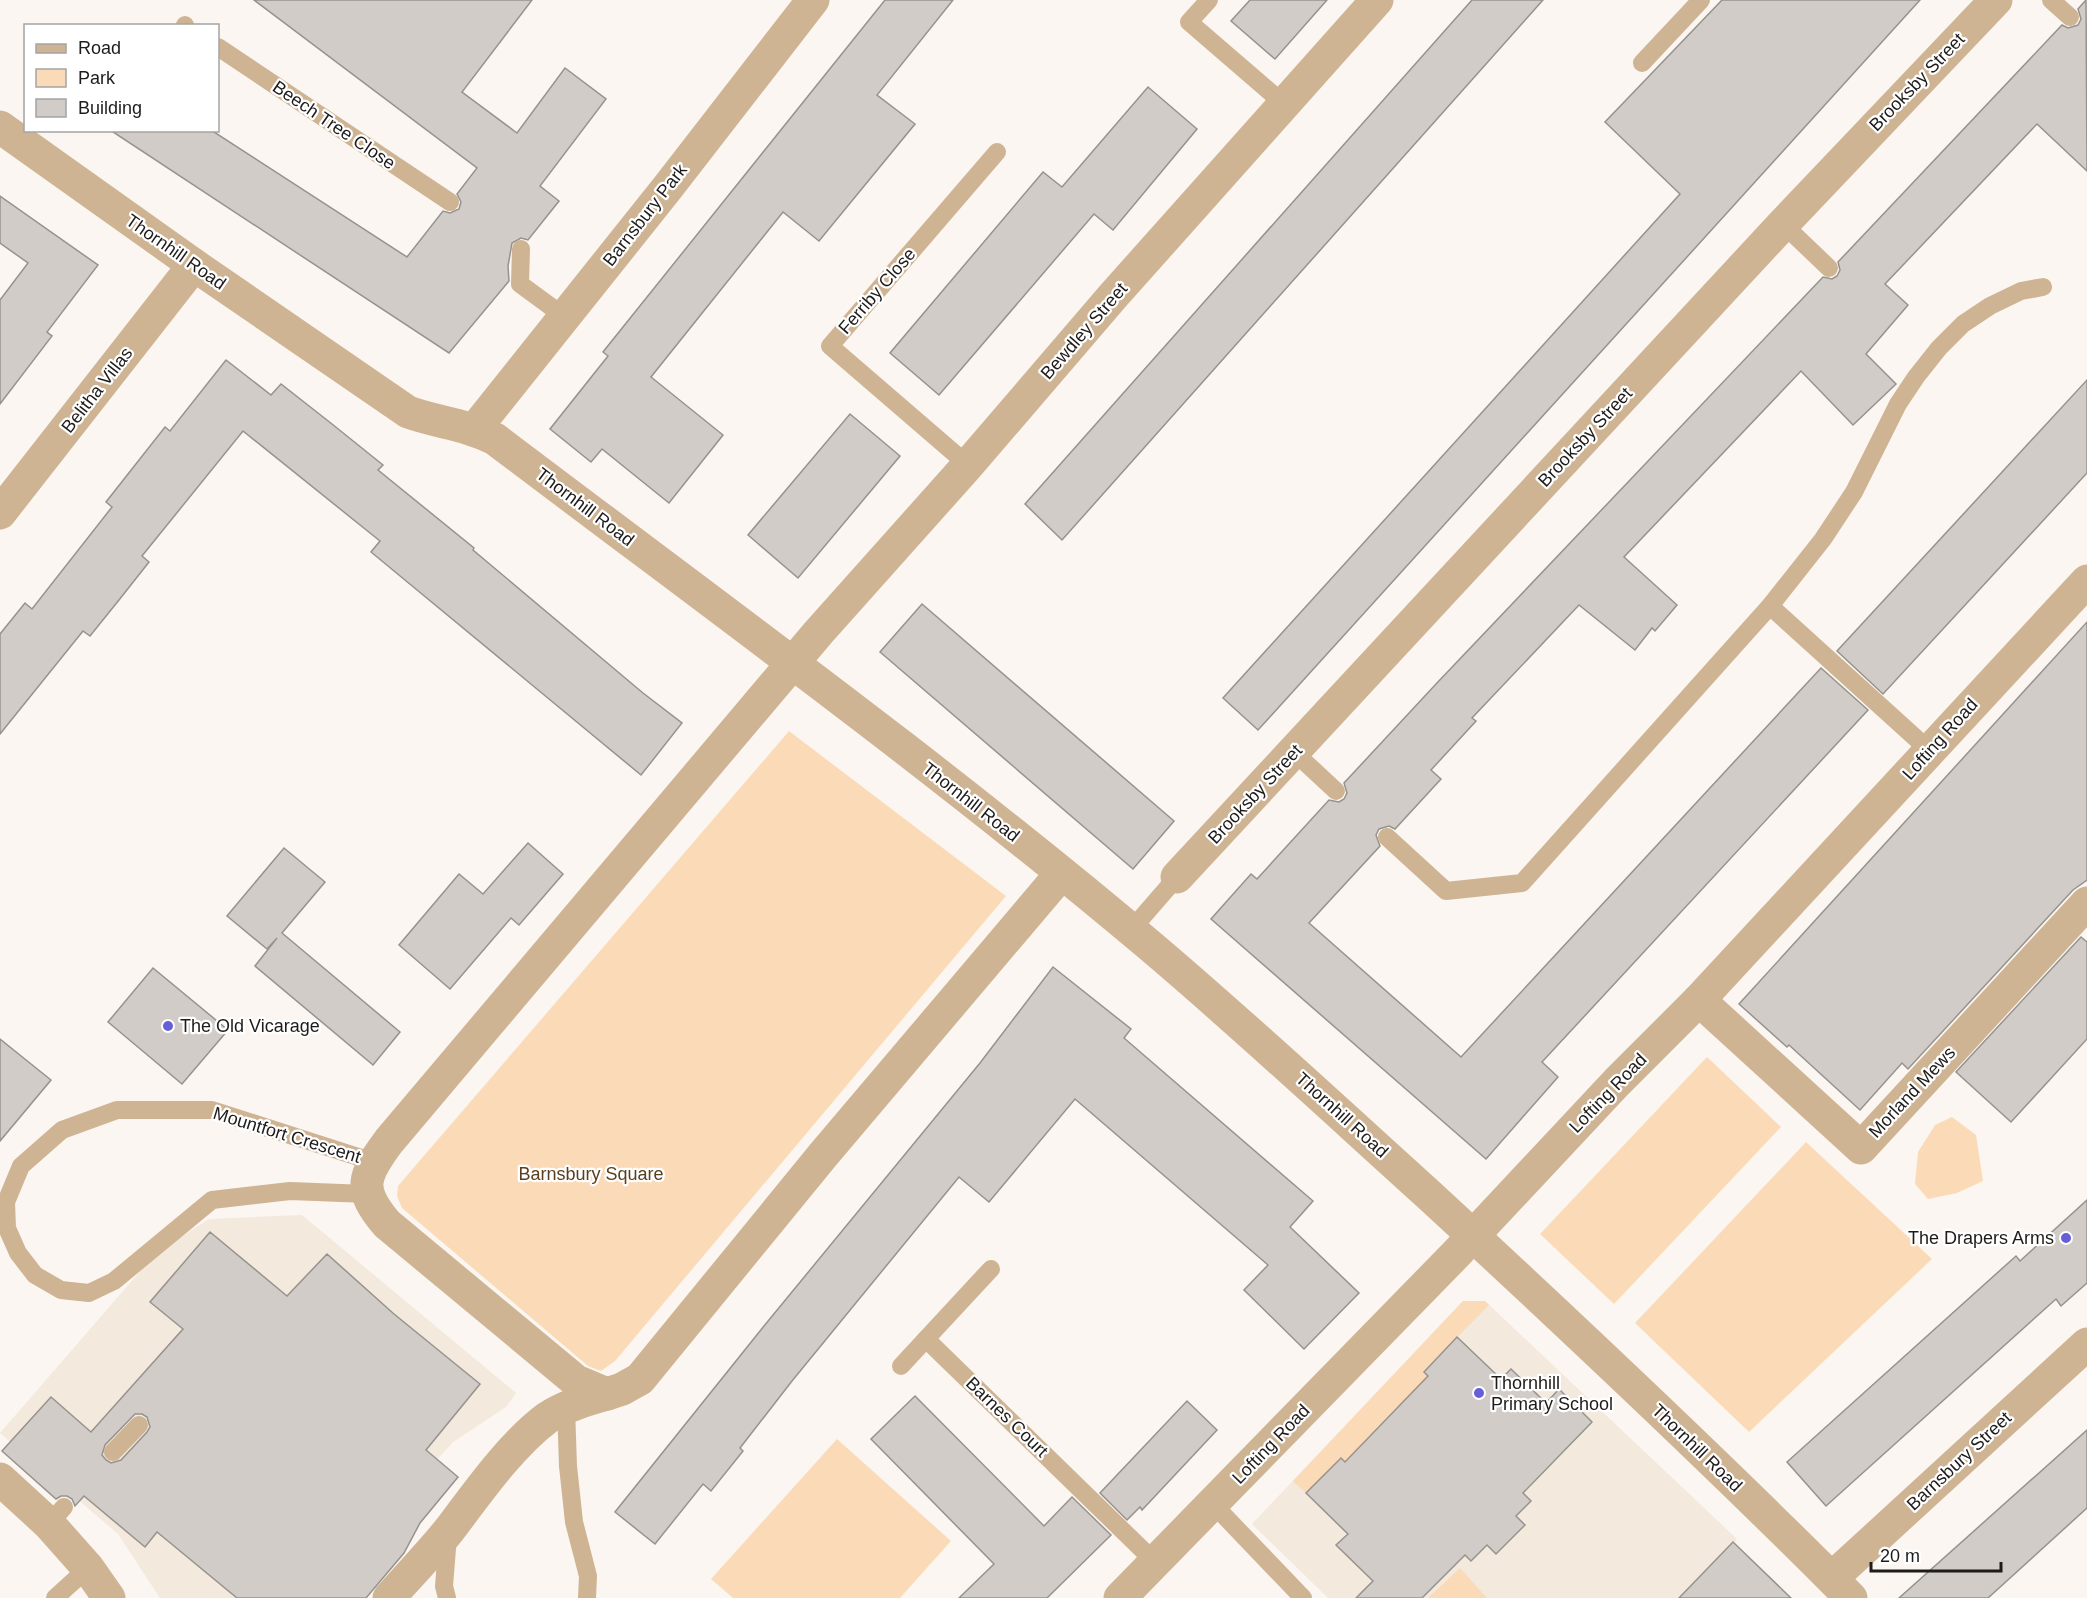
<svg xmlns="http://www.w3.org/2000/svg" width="2087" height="1598" font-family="Arial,sans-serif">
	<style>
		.built { fill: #f3e9dd }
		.green { fill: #fbdbb7 }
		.building { fill: #d1ccc7; stroke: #96928d; stroke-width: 1.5; fill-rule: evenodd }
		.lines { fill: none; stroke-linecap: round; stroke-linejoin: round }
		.service { stroke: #cfb494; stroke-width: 18 }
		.minor { stroke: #cfb494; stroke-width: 33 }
		.tertiary { stroke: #cfb494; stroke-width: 33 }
		.poi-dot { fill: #655fd8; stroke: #fff; stroke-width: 2 }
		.labels { text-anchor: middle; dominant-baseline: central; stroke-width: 4.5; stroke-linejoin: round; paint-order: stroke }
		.street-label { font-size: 18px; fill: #1e1c1b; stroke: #fff }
		.poi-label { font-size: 18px; fill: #1e1c1b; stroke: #fff; text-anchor: start }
		.park-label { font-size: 18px; fill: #583f1e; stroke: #fff }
	</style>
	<rect width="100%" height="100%" fill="#fbf6f1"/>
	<g class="built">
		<path d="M 302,1215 L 516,1393 L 506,1407 L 453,1442 L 418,1481 L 331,1598 L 160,1598 L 118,1534 L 0,1433 L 156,1253 L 209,1219 Z"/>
		<path d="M 1463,1301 L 1485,1301 L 1737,1539 L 1734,1543 L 1782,1598 L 1328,1598 L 1252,1524 Z"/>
	</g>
	<g class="green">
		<path d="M 789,731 L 1006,896 L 615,1361 L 601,1371 L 588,1366 L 402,1208 L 397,1196 L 398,1186 Z"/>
		<path d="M 1707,1057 L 1781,1127 L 1614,1304 L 1540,1234 Z"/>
		<path d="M 1952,1117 L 1976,1135 L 1983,1181 L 1957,1193 L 1928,1199 L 1915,1184 L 1918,1152 L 1935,1125 Z"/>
		<path d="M 1806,1142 L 1932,1259 L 1749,1432 L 1635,1323 Z"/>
		<path d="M 1463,1301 L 1485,1301 L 1489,1305 L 1424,1371 L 1428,1376 L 1345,1462 L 1340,1458 L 1306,1493 L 1293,1481 Z"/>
		<path d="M 837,1439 L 951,1541 L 900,1598 L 733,1598 L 711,1579 Z"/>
		<path d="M 1460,1568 L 1487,1598 L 1428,1598 Z"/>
	</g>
	<g class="building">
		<path d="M 254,0 L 532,0 L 462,92 L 517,133 L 565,68 L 606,99 L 540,186 L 559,201 L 528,240 L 521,238 L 512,243 L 508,266 L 509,281 L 449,353 L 110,130 L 211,130 L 407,257 L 443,211 L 450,213 L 459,209 L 461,202 L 457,194 L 477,168 Z"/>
		<path d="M 885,0 L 953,0 L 877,95 L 915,124 L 819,241 L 783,212 L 651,377 L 723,435 L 669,503 L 602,449 L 591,462 L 550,429 L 608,356 L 603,352 Z"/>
		<path d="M 1250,0 L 1327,0 L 1275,59 L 1231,21 Z"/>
		<path d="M 1472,0 L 1543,0 L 1062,540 L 1025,504 Z"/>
		<path d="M 1722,0 L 1920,0 L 1258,730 L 1223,698 L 1680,194 L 1605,122 Z"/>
		<path d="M 2086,0 L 2087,171 L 2037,124 L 1885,284 L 1908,305 L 1866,354 L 1896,384 L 1853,425 L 1801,371 L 1624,557 L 1677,605 L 1655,631 L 1652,628 L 1635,650 L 1579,605 L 1472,718 L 1476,721 L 1431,770 L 1441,779 L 1395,829 L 1389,826 L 1379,829 L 1376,835 L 1380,846 L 1309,923 L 1461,1057 L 1821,668 L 1868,710 L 1542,1062 L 1558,1077 L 1486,1159 L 1211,919 L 1251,874 L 1257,879 L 1329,800 L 1339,802 L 1344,799 L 1347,793 L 1344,783 L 1436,684 L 1823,277 L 1832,279 L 1837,276 L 1840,270 L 1838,262 L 2062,25 L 2068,28 L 2078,25 L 2081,19 L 2078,9 Z"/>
		<path d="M 1148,87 L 1197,129 L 1113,230 L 1094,214 L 939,395 L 890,353 L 1043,172 L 1062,187 Z"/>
		<path d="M 0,196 L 98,265 L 47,332 L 52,336 L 0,404 L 0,300 L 28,263 L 0,243 Z"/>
		<path d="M 226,360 L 271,395 L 281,384 L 332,424 L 383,465 L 378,470 L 474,548 L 473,550 L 643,693 L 682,723 L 641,775 L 371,552 L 380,541 L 243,431 L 142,556 L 149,562 L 119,600 L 90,636 L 83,631 L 0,734 L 0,634 L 25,603 L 32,609 L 112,507 L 106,502 L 165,427 L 170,431 Z"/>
		<path d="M 2087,380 L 2087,473 L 1883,694 L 1837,651 Z"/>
		<path d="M 850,414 L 900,456 L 798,578 L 748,535 Z"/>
		<path d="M 922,604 L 1174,821 L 1133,869 L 880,652 Z"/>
		<path d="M 2087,622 L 2087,880 L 2073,890 L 1908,1069 L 1902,1063 L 1860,1110 L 1789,1045 L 1787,1047 L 1739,1004 Z"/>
		<path d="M 528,843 L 563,874 L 519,925 L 511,918 L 450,989 L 399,945 L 459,874 L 483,894 Z"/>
		<path d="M 284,848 L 325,882 L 282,933 L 400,1032 L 373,1065 L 255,966 L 277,938 L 267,949 L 227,916 Z"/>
		<path d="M 2081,937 L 2087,942 L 2087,1039 L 2011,1122 L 1956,1072 Z"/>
		<path d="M 1053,967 L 1131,1029 L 1124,1038 L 1313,1201 L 1290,1227 L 1359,1293 L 1304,1349 L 1244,1290 L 1268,1265 L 1075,1099 L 989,1202 L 959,1177 L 792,1381 L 740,1448 L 743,1451 L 711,1491 L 703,1484 L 655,1544 L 615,1512 L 764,1326 L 980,1063 Z"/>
		<path d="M 153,968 L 228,1030 L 182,1084 L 108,1022 Z"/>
		<path d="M 0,1039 L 51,1080 L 0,1141 Z"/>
		<path d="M 2087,1200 L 2087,1283 L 2061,1306 L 2056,1299 L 1826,1506 L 1787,1462 L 2016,1256 L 2020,1261 Z"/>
		<path d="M 210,1232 L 287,1296 L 327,1254 L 394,1314 L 480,1384 L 426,1450 L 458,1477 L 420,1523 L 404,1553 L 366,1598 L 237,1598 L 157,1532 L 145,1547 L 84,1496 L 75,1506 L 72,1499 L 67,1496 L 61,1496 L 56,1499 L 2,1451 L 51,1397 L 91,1432 L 183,1329 L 150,1302 ZM 135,1414 L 142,1414 L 147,1417 L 150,1427 L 147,1432 L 121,1460 L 111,1463 L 106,1460 L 102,1455 L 105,1445 Z"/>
		<path d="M 1457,1337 L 1501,1379 L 1511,1369 L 1546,1403 L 1559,1389 L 1592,1422 L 1523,1493 L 1531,1501 L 1516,1516 L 1525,1525 L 1496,1554 L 1487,1545 L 1471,1561 L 1465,1555 L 1422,1598 L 1356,1598 L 1373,1581 L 1336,1545 L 1348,1534 L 1306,1493 L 1341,1458 L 1345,1462 L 1428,1376 L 1424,1372 Z"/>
		<path d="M 915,1396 L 1044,1526 L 1072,1497 L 1111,1535 L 1047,1598 L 959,1598 L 994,1564 L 871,1439 Z"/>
		<path d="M 1187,1401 L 1217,1430 L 1142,1510 L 1140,1507 L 1127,1520 L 1100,1493 Z"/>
		<path d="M 2087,1430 L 2087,1508 L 1988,1598 L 1899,1598 Z"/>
		<path d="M 1733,1542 L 1791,1598 L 1679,1598 Z"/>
	</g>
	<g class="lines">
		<g class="service">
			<path d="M 1209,0 L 1189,22 L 1284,104"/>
			<path d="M 2051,0 L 2070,17"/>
			<path d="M 185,25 L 185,26"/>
			<path d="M 218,47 L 450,202"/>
			<path d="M 1642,63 L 1701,0"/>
			<path d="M 1783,224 L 1829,268"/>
			<path d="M 521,249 L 520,284 L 565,317"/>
			<path d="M 968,465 L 830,346 L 997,152"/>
			<path d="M 1770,606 L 1930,751"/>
			<path d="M 1294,752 L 1336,791"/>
			<path d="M 1387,837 L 1446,891 L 1522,883 L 1770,606 L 1823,539 L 1854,492 L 1898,404 L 1916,377 L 1939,348 L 1963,324 L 1990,306 L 2021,291 L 2043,287"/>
			<path d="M 1131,930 L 1177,877"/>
			<path d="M 367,1194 L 290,1191 L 212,1200 L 114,1281 L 89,1293 L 61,1290 L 35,1275 L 18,1253 L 7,1228 L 6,1202 L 21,1166 L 62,1130 L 117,1110 L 212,1110 L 374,1162"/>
			<path d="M 991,1269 L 926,1339 L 1155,1562"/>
			<path d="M 901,1366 L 926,1339"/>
			<path d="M 566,1407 L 568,1466 L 574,1522 L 588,1576 L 587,1598"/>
			<path d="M 113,1452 L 139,1425"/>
			<path d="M 1213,1504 L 1303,1598"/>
			<path d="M 49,1524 L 64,1507"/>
			<path d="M 55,1598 L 88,1568"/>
			<path d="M 447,1598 L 444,1586 L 448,1536"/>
		</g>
		<g class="minor">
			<path d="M 475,429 L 668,187 L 813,0"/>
			<path d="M 0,513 L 194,265"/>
			<path d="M 1061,874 L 823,1155 L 640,1379 L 622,1389 L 607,1394 L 576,1381 L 387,1224 C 357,1189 363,1176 389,1141 L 818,633 L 968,465 L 1113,296 L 1377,0"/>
			<path d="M 1177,877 L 1783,224 L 1996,0"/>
			<path d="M 1699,1000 L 1861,1148 L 2087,903"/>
			<path d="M 0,1479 L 49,1524 L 88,1568 L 109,1598"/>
			<path d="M 1832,1578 L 2087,1344"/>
			<path d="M 389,1598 C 409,1575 431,1553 450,1529 C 478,1492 510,1446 547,1418 C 565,1406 586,1400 607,1394"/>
			<path d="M 1120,1598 L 1456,1254 L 1617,1082 L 1699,1000 L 2087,581"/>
		</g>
		<path class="tertiary" d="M 0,127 L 194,265 L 408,412 C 439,423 465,424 495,439 C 714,605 938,767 1148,944 C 1244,1025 1336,1111 1429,1195 C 1572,1327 1714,1460 1851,1598"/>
	</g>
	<g class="poi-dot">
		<circle cx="168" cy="1026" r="6"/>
		<circle cx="2066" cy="1238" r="6"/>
		<circle cx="1479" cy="1393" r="6"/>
	</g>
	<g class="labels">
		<g class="street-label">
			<text transform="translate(1917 82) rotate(-46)">Brooksby Street</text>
			<text transform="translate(334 125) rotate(34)">Beech Tree Close</text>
			<text transform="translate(645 215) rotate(-52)">Barnsbury Park</text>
			<text transform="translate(176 252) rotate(35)">Thornhill Road</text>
			<text transform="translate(877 291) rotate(-49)">Ferriby Close</text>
			<text transform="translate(1084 331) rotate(-49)">Bewdley Street</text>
			<text transform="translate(97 390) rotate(-52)">Belitha Villas</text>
			<text transform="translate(1585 437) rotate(-47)">Brooksby Street</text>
			<text transform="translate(585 507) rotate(37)">Thornhill Road</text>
			<text transform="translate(1940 739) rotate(-48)">Lofting Road</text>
			<text transform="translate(1255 794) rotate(-47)">Brooksby Street</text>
			<text transform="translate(971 802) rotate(38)">Thornhill Road</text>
			<text transform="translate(1912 1092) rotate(-47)">Morland Mews</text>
			<text transform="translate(1608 1093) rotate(-46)">Lofting Road</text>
			<text transform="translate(1342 1115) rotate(42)">Thornhill Road</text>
			<text transform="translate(287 1135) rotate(17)">Mountfort Crescent</text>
			<text transform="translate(1007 1417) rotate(44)">Barnes Court</text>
			<text transform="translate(1271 1444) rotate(-46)">Lofting Road</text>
			<text transform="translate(1697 1448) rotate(44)">Thornhill Road</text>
			<text transform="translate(1959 1461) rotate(-43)">Barnsbury Street</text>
		</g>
		<g class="poi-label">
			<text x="180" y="1026">The Old Vicarage</text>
			<text x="2054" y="1238" text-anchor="end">The Drapers Arms</text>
			<text x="1491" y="1383">Thornhill<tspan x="1491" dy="21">Primary School</tspan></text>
		</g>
		<g class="park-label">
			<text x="591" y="1174">Barnsbury Square</text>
		</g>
	</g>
	<rect x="24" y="24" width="195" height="108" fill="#ffffff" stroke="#a5a4a4" stroke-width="1.5"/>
	<rect x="36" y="44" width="30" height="9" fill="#cfb494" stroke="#a5a4a4" stroke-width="1.5"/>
	<text x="78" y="54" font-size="18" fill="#1e1c1b">Road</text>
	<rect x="36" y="69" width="30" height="18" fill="#fbdbb7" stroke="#a5a4a4" stroke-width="1.5"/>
	<text x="78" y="84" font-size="18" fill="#1e1c1b">Park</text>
	<rect x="36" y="99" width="30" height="18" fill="#d1ccc7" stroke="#a5a4a4" stroke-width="1.5"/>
	<text x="78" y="114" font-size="18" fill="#1e1c1b">Building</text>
	<path d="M1871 1562v9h130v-9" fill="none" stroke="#1e1c1b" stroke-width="3"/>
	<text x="1880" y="1562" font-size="18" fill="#1e1c1b" stroke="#ffffff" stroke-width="4.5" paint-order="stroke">20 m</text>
</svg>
